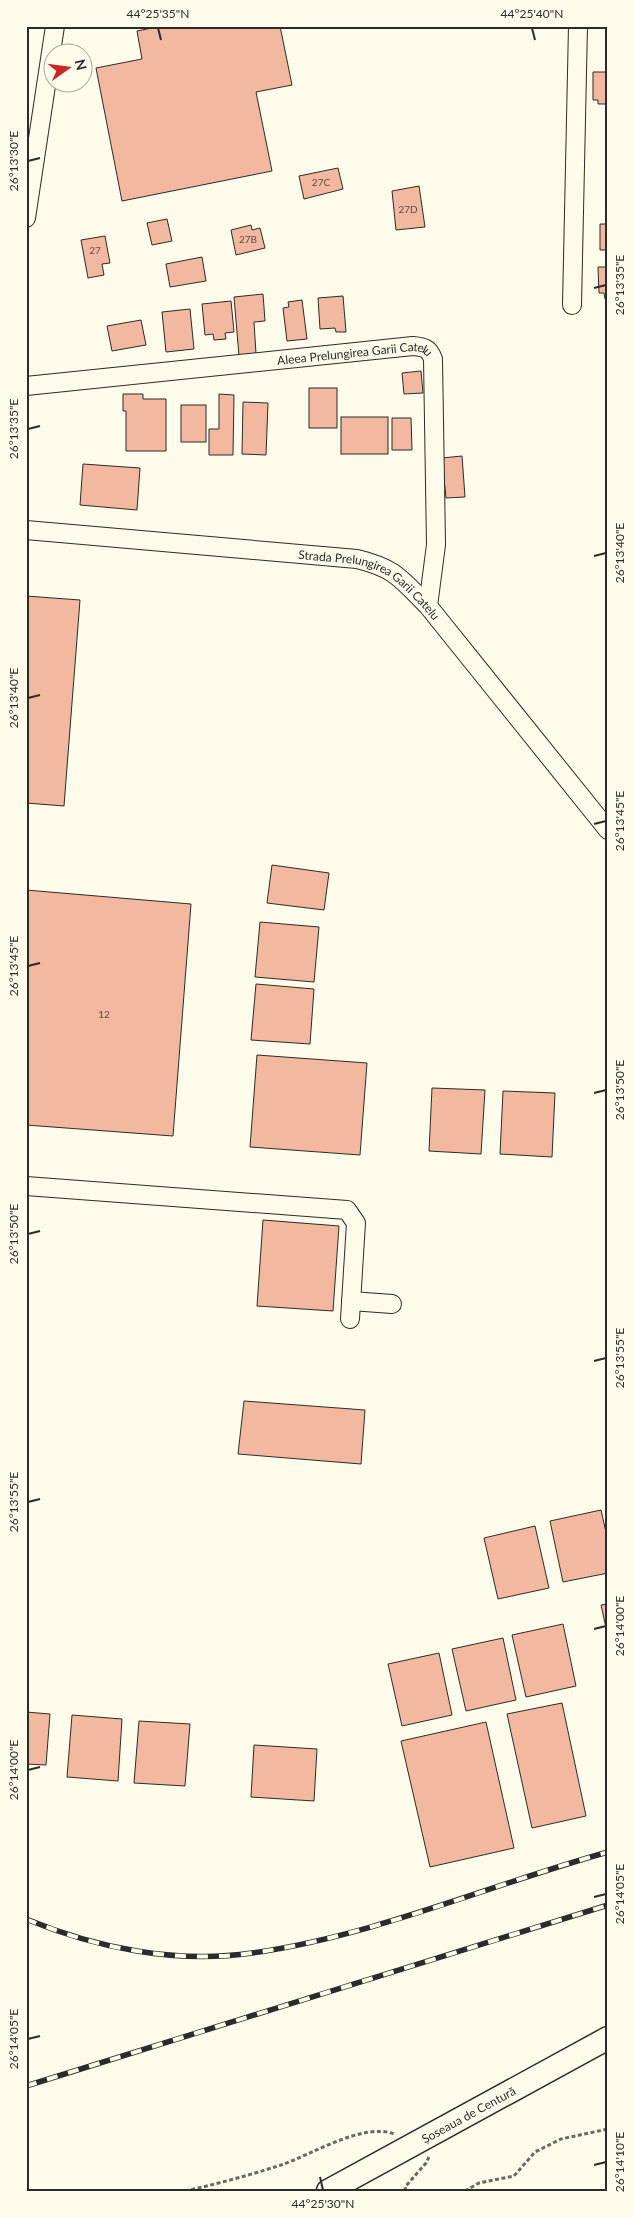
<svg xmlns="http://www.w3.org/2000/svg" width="634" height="2217" font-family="Lato,sans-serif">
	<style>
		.building { fill: #f2b8a0; stroke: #2b2b2b }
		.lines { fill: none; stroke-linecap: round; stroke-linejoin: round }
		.minor-casing { stroke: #2b2b2b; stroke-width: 20 }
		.major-casing { stroke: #2b2b2b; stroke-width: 25 }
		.path { stroke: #6a6964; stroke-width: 3; stroke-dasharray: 4 2.5; stroke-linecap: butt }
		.minor { stroke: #fdfbea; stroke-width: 18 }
		.major { stroke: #fdfbea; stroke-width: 22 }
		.rail-casing { stroke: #2b2b2b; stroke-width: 5.5 }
		.rail { stroke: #fdfbea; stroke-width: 4; stroke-dasharray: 11; stroke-linecap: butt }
		.ticks { fill: none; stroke: #2b2b2b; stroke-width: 2 }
		.labels { text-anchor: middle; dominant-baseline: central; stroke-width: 4; stroke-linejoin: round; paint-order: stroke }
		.number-label { font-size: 10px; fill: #5d4e48 }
		.street-label { font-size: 12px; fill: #2b2b2b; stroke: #fdfbea }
		.neatline { fill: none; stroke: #2b2b2b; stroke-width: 2 }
		.ticks-label { font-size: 12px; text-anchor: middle; fill: #2b2b2b }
	</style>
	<rect width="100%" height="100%" fill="#fdfbea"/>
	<g class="building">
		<path d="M 162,26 L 280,26 L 292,85 L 256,92 L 272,171 L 122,201 L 96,68 L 142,59 L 137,31 Z"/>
		<path d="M 593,72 L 608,72 L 608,104 L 598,104 L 598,100 L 593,100 Z"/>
		<path d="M 338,168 L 343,189 L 304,199 L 299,176 Z"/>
		<path d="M 419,186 L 425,227 L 396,230 L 392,191 Z"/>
		<path d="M 606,216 L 608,216 L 608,250 L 600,250 L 600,224 L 606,224 Z"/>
		<path d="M 167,219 L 172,241 L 152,245 L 147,223 Z"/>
		<path d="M 251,225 L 252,230 L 260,228 L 265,248 L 236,255 L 231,230 Z"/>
		<path d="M 105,236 L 110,263 L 102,264 L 104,275 L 88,278 L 81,240 Z"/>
		<path d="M 202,257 L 206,281 L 170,287 L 166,264 Z"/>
		<path d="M 598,267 L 608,267 L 608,299 L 605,299 L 604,293 L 599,293 Z"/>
		<path d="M 263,294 L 265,321 L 254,322 L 256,354 L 239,356 L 234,297 Z"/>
		<path d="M 343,296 L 346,332 L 336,332 L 335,328 L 320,329 L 318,298 Z"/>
		<path d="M 302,300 L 307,339 L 287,341 L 283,308 L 289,307 L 288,302 Z"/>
		<path d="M 231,301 L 234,332 L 225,333 L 226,339 L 214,340 L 213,334 L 205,335 L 202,304 Z"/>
		<path d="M 190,309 L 194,349 L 166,352 L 162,312 Z"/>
		<path d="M 141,320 L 146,345 L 112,351 L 107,326 Z"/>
		<path d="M 421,371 L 423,393 L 404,394 L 402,373 Z"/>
		<rect x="309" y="388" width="28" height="40"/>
		<path d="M 123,394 L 143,394 L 143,399 L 166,399 L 166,451 L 126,451 L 126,411 L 123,411 Z"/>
		<path d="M 219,394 L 234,395 L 233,455 L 209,455 L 209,429 L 219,429 Z"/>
		<path d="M 243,402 L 268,403 L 266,455 L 242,454 Z"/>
		<rect x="181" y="405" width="25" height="37"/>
		<rect x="341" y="417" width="47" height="37"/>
		<path d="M 392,418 L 411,418 L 412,450 L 392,450 Z"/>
		<path d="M 462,456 L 465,497 L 446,498 L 442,458 Z"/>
		<path d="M 83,464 L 140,468 L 137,510 L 80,505 Z"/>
		<path d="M 26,596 L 80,600 L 64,806 L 26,803 Z"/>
		<path d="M 272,865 L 329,873 L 324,910 L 267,903 Z"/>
		<path d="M 26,890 L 191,904 L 173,1136 L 26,1125 Z"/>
		<path d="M 260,922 L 319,927 L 314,982 L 255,977 Z"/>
		<path d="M 256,984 L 314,989 L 310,1044 L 251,1040 Z"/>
		<path d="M 257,1055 L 367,1063 L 360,1155 L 250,1147 Z"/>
		<path d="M 432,1088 L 485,1090 L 481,1154 L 429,1151 Z"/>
		<path d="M 503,1091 L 555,1093 L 552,1157 L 500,1154 Z"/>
		<path d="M 263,1220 L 339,1226 L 333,1311 L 257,1306 Z"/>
		<path d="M 244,1401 L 365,1410 L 361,1464 L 238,1454 Z"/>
		<path d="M 601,1510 L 608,1541 L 608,1573 L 563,1582 L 550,1521 Z"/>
		<path d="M 535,1526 L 549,1588 L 498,1599 L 484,1538 Z"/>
		<path d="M 608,1604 L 608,1637 L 601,1605 Z"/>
		<path d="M 563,1624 L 576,1686 L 526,1697 L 512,1635 Z"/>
		<path d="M 503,1638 L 516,1700 L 466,1711 L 452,1649 Z"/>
		<path d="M 439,1653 L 452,1715 L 402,1726 L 388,1664 Z"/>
		<path d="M 562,1703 L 586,1816 L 532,1828 L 507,1714 Z"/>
		<path d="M 26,1712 L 50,1714 L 46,1765 L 26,1764 Z"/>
		<path d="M 72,1715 L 122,1719 L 118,1781 L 67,1777 Z"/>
		<path d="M 139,1721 L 190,1724 L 185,1786 L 134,1783 Z"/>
		<path d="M 486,1722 L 514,1848 L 430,1867 L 401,1741 Z"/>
		<path d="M 254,1745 L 317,1749 L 314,1801 L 251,1797 Z"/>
	</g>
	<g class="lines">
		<defs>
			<g id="minor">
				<path d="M 26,218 L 55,26"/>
				<path d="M 572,305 L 578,26"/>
				<path id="s1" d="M 26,386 L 413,346 C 424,347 429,348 433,359 L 436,545 L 428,606"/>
				<path id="s2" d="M 26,530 L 357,559 C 395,568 401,579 428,606 L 608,830"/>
				<path d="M 26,1186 L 347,1210 L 356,1223 L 350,1319"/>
				<path d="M 351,1301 L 392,1304"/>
			</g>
			<g id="major">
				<path id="s3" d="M 328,2191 L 608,2038"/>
			</g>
		</defs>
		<use href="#minor" class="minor-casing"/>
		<use href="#major" class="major-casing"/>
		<g class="path">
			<path d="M 185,2191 C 217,2184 250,2175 281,2165 C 311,2155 363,2122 394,2134"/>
			<path d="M 406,2191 L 405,2187 L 426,2163 L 429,2157"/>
			<path d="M 465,2191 L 479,2183 L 514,2176 L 535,2152 L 561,2139 L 608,2129"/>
		</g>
		<use href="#minor" class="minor"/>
		<use href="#major" class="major"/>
		<defs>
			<g id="rail">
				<path d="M 26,1919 C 96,1948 176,1964 252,1953 C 374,1936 489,1885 608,1852"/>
				<path d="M 26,2086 L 608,1905"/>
			</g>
		</defs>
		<use href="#rail" class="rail-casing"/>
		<use href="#rail" class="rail"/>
	</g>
	<path class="ticks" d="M 158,28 L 161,40M 532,28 L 535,40M 28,161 L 40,158M 594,288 L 606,285M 28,429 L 40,426M 594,556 L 606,553M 28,698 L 40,695M 594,824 L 606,821M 28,966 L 40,963M 594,1093 L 606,1090M 28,1234 L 40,1231M 594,1361 L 606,1358M 28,1502 L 40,1499M 594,1629 L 606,1626M 28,1770 L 40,1767M 594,1897 L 606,1894M 28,2039 L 40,2036M 594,2165 L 606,2162M 320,2177 L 323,2190"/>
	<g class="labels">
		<g class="number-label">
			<text x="321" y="182">27C</text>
			<text x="408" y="209">27D</text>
			<text x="248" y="239">27B</text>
			<text x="95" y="250">27</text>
			<text x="104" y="1014">12</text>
		</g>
		<g class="street-label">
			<text stroke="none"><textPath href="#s1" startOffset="331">Aleea Prelungirea Garii Catelu</textPath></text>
			<text stroke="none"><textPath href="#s2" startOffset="354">Strada Prelungirea Garii Catelu</textPath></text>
			<text stroke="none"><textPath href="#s3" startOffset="160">Șoseaua de Centură</textPath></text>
		</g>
	</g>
	<rect width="634" height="2217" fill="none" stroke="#fdfbea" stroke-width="55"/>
	<g transform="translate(68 68) rotate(76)"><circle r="24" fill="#fdfbea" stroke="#a9a89e"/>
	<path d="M0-4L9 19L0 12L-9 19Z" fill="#c62828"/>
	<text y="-8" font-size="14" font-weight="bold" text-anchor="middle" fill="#2b2b2b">N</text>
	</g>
	<rect x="28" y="28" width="578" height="2162" class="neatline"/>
	<g class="ticks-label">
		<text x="158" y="18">44°25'35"N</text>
		<text x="532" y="18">44°25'40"N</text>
		<text transform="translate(14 161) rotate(-90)" y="4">26°13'30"E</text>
		<text transform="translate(620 285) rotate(-90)" y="4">26°13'35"E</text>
		<text transform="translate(14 429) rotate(-90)" y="4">26°13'35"E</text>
		<text transform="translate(620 553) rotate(-90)" y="4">26°13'40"E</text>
		<text transform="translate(14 698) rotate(-90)" y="4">26°13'40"E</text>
		<text transform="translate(620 821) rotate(-90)" y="4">26°13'45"E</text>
		<text transform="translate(14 966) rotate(-90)" y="4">26°13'45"E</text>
		<text transform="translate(620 1090) rotate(-90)" y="4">26°13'50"E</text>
		<text transform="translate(14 1234) rotate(-90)" y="4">26°13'50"E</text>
		<text transform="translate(620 1358) rotate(-90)" y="4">26°13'55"E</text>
		<text transform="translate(14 1502) rotate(-90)" y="4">26°13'55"E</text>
		<text transform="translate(620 1626) rotate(-90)" y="4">26°14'00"E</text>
		<text transform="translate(14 1770) rotate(-90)" y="4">26°14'00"E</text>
		<text transform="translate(620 1894) rotate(-90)" y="4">26°14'05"E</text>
		<text transform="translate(14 2039) rotate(-90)" y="4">26°14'05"E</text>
		<text transform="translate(620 2162) rotate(-90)" y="4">26°14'10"E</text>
		<text x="323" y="2208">44°25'30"N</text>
	</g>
</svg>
